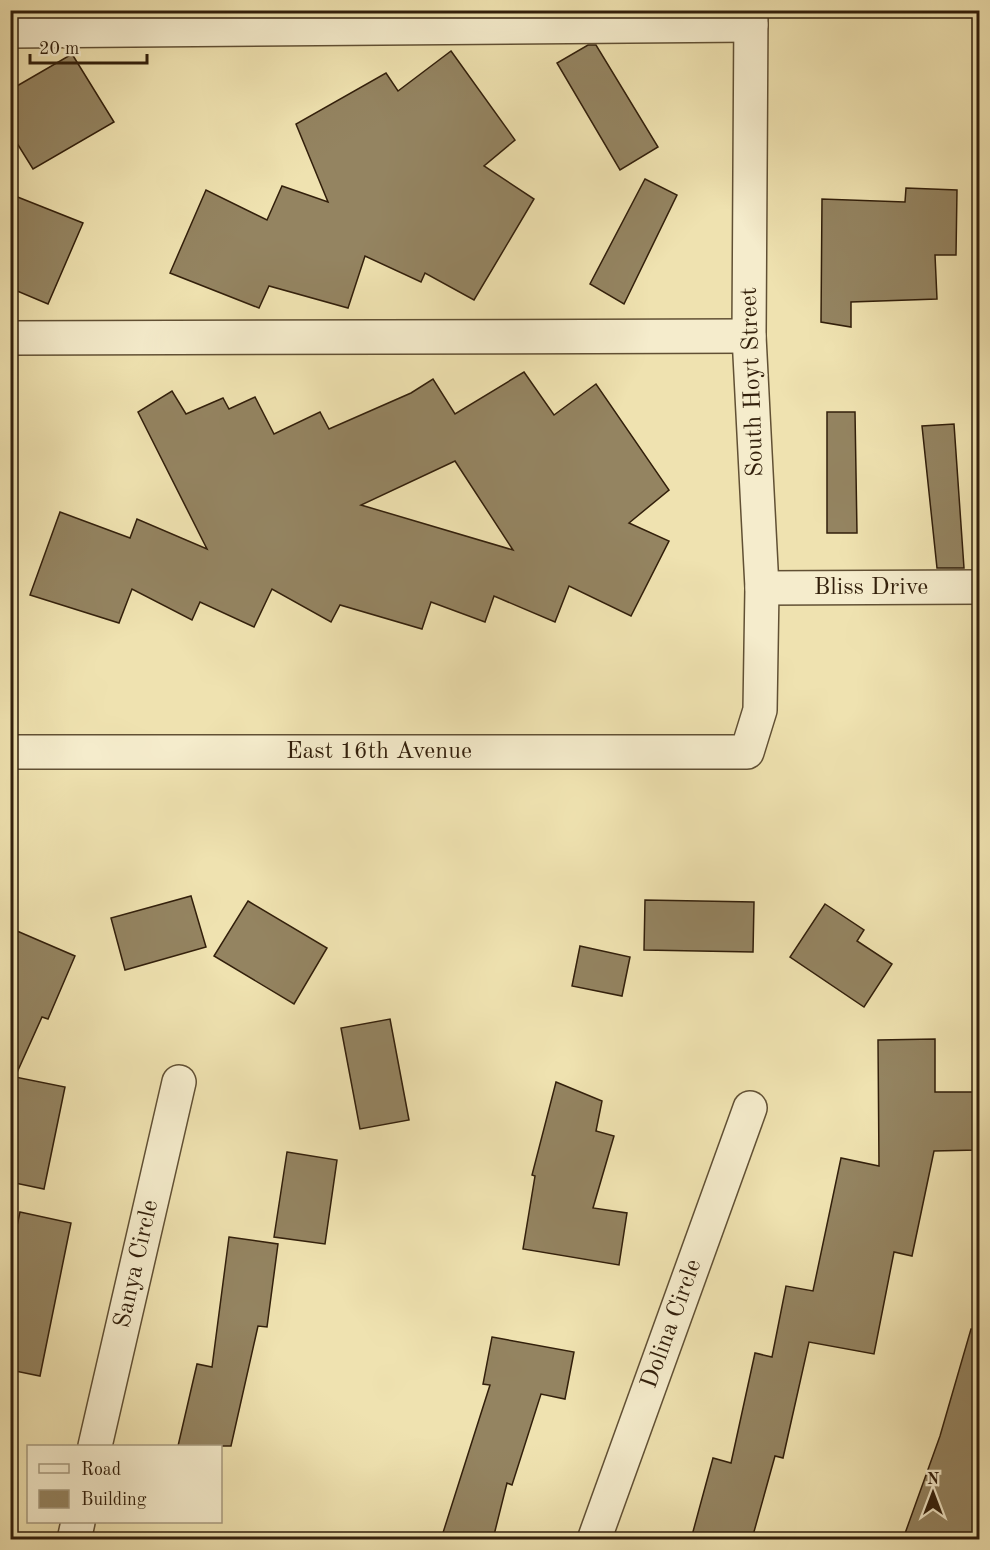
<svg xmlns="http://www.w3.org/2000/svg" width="990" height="1550" font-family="'Old Standard TT',serif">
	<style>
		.building { fill: #948461; stroke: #321f0b; stroke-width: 1.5; fill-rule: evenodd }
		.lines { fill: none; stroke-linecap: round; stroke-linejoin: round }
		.street-casing { stroke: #615034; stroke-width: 36 }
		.street { stroke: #f5eccc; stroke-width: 33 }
		.labels { text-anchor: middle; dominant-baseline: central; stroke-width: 6; stroke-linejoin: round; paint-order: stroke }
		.street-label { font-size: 24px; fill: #321f0b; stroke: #f5eccc }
	</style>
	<rect width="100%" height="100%" fill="#efe2b0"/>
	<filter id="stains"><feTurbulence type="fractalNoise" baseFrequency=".00333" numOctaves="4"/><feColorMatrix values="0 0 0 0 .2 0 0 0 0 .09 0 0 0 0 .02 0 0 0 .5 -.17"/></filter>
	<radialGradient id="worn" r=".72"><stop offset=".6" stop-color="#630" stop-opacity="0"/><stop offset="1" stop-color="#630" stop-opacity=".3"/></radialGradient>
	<g class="building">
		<path d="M 588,45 L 596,45 L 658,147 L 620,170 L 557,63 Z"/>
		<path d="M 451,51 L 515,140 L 484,166 L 534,199 L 474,300 L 425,273 L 421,282 L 365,256 L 348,308 L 269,286 L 259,308 L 170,273 L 206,190 L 267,220 L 282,186 L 328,202 L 296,124 L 386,73 L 398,91 Z"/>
		<path d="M 72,54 L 114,122 L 33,169 L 10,132 L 10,90 Z"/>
		<path d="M 645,179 L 677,195 L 624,304 L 590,284 Z"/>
		<path d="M 906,188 L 957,190 L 956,255 L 935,255 L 937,299 L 851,302 L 851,327 L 821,322 L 822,199 L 905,202 Z"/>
		<path d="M 10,194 L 83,223 L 48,304 L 10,288 Z"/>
		<path d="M 524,372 L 554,415 L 596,384 L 669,490 L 629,523 L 669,541 L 631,616 L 569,586 L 555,622 L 494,596 L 485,622 L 431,602 L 422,629 L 340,605 L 331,622 L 272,589 L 254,627 L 200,602 L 192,620 L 132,589 L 119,623 L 30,595 L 60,512 L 130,538 L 137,519 L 207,549 L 138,412 L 172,391 L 186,414 L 223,398 L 229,409 L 255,397 L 274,434 L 320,412 L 329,429 L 411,393 L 433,379 L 455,414 ZM 455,461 L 513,550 L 361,505 Z"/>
		<path d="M 827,412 L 855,412 L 857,533 L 827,533 Z"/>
		<path d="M 954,424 L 964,568 L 937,568 L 922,426 Z"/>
		<path d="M 191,896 L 206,947 L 125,970 L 111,918 Z"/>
		<path d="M 645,900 L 754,902 L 753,952 L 644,950 Z"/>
		<path d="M 248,901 L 327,948 L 294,1004 L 214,956 Z"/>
		<path d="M 825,904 L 864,930 L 857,941 L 892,964 L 864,1007 L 790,957 Z"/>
		<path d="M 10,928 L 75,956 L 48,1019 L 42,1017 L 15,1077 L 65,1087 L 44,1189 L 10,1182 L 10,1095 L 13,1082 L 10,1089 Z"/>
		<path d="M 580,946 L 630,957 L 622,996 L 572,986 Z"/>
		<path d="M 390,1019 L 409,1120 L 360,1129 L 341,1028 Z"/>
		<path d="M 935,1039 L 935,1092 L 976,1092 L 977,1150 L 934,1151 L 912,1256 L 894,1252 L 874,1354 L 809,1342 L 783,1458 L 775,1456 L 752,1539 L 691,1539 L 713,1458 L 731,1463 L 755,1353 L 772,1357 L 786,1286 L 813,1291 L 841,1158 L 879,1166 L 878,1040 Z"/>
		<path d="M 556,1082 L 602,1101 L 596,1131 L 614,1136 L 593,1208 L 627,1213 L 619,1265 L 523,1249 L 535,1176 L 532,1175 Z"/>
		<path d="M 287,1152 L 337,1160 L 325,1244 L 274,1237 Z"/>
		<path d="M 20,1212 L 71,1223 L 40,1376 L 10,1370 L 10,1258 Z"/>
		<path d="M 229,1237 L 278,1244 L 267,1327 L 258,1326 L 231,1446 L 178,1446 L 197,1364 L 212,1367 Z"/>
		<path d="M 971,1329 L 980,1330 L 980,1539 L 903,1539 L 940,1436 Z"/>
		<path d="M 492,1337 L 574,1352 L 565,1399 L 541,1394 L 512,1485 L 507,1483 L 493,1539 L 441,1539 L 490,1385 L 483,1384 Z"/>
	</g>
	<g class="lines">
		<defs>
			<g id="street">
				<path d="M 10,31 L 751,25"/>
				<path d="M 10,338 L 749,336"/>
				<path d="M 762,588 L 980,587"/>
				<path d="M 10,752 L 747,752 L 760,710 L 762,588 L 749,336 L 751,10"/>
				<path d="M 95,1446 L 179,1082"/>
				<path d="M 74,1540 L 78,1522"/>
				<path d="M 594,1540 L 750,1108"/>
			</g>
		</defs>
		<use href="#street" class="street-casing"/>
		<use href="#street" class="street"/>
	</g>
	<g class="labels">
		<g class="street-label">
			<text transform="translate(753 382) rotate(-92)">South Hoyt Street</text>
			<text x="871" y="588">Bliss Drive</text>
			<text x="379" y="752">East 16th Avenue</text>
			<text transform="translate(137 1264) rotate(-77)">Sanya Circle</text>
			<text transform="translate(672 1324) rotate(-70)">Dolina Circle</text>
		</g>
	</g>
	<rect width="990" height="1550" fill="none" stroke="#efe2b0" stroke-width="36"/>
	<rect x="12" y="12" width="966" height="1526" fill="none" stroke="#321f0b" stroke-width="3"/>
	<rect x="18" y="18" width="954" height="1514" fill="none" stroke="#321f0b" stroke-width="1.5"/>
	<rect x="27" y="1445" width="195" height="78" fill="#f5eccc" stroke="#a79a7f" stroke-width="1.5"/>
	<rect x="39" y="1464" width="30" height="9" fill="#f5eccc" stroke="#a79a7f" stroke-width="1.5"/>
	<text x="81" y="1475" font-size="18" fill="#321f0b">Road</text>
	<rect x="39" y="1490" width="30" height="18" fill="#948461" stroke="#a79a7f" stroke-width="1.5"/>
	<text x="81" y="1505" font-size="18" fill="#321f0b">Building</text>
	<g transform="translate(933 1493)" stroke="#f5eccc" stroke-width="4.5" paint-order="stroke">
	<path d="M0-4.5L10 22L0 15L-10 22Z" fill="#321f0b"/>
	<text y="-9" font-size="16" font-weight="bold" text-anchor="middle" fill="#321f0b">N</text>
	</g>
	<path d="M30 54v9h117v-9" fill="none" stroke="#321f0b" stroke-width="3"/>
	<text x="39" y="54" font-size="18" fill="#321f0b" stroke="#f5eccc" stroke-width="4.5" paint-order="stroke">20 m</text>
	<rect width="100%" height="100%" filter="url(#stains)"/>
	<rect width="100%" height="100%" fill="url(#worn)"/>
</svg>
